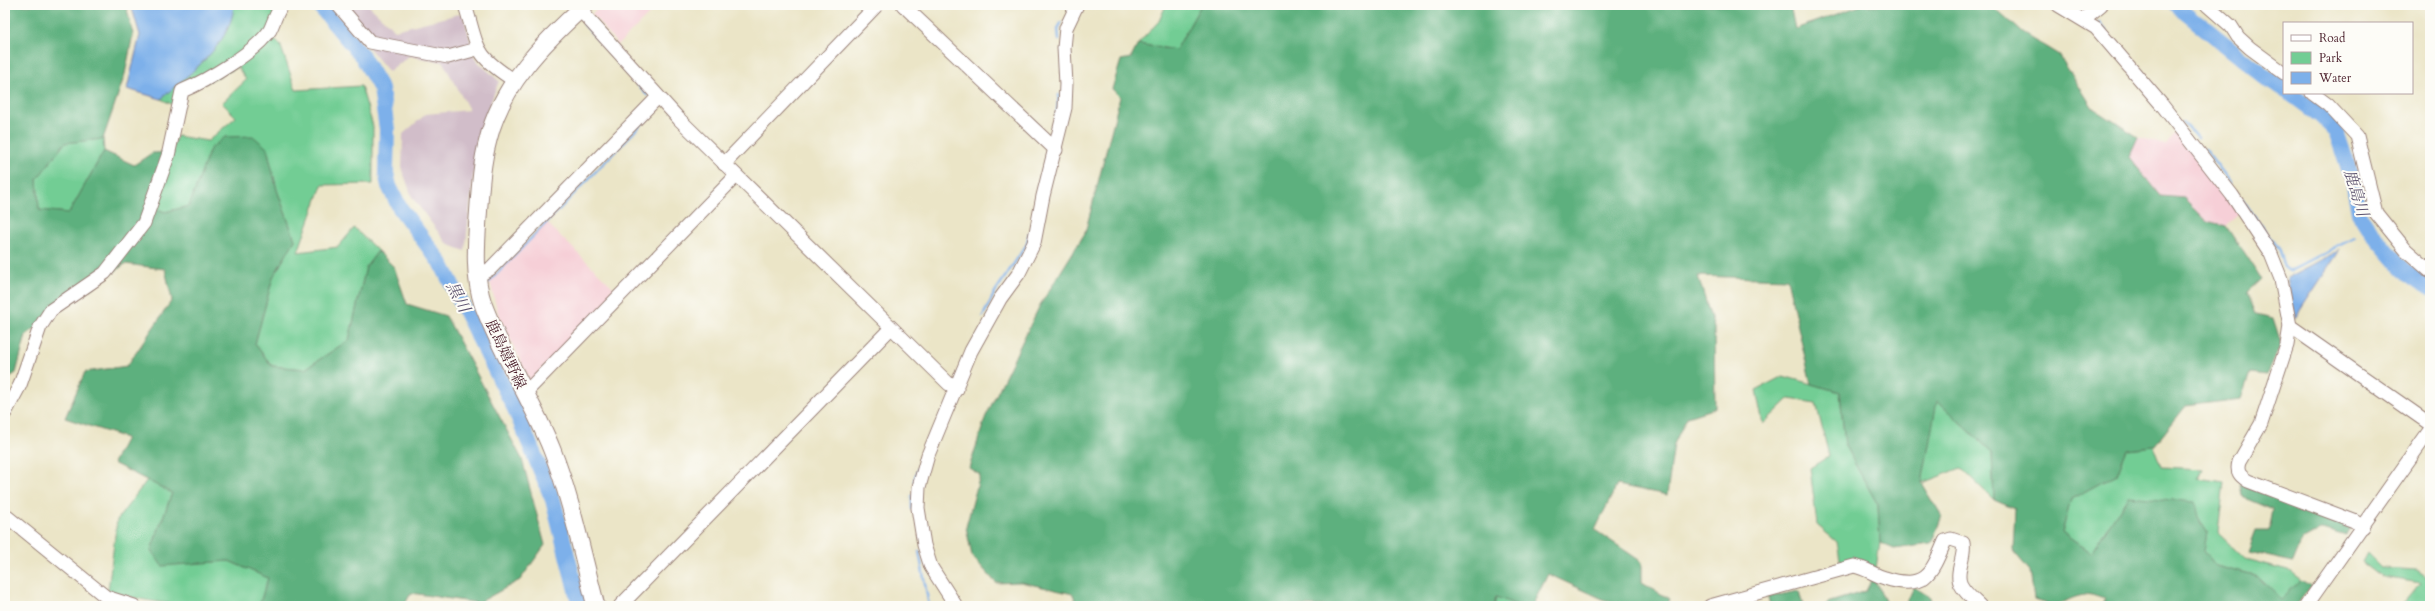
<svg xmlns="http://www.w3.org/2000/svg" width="2435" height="611" font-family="Cardo,'Noto Serif JP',serif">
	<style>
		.built { fill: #f6cfd7 }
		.industrial { fill: #d1bdc9 }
		.green { fill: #72cd94; stroke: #5e7660 }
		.forest { fill: #5db07e; stroke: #546854 }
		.water { fill: #7db0ea; stroke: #64688a }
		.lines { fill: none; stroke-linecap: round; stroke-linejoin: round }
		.stream { stroke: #7db0ea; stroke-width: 2.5 }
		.river { stroke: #7db0ea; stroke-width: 16 }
		.minor-casing { stroke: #9a8279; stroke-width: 15 }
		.major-casing { stroke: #9a8279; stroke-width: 19 }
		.minor { stroke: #fff; stroke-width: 13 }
		.major { stroke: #fff; stroke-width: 17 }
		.labels { text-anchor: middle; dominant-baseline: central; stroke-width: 4; stroke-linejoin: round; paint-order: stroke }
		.street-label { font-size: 15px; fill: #4a1f2b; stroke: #fdfcf7 }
		.water-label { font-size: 16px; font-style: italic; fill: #5c526e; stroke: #fdfcf7 }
	</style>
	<rect width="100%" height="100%" fill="#fdfcf7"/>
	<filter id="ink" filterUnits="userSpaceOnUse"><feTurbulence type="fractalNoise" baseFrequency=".025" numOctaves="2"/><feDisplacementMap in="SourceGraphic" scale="8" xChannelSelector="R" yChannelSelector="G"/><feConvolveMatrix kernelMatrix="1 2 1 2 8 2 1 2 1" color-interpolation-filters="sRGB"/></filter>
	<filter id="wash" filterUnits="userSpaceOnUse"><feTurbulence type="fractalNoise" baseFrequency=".012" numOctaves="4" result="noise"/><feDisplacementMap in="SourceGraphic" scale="16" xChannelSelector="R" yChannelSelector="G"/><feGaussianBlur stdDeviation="0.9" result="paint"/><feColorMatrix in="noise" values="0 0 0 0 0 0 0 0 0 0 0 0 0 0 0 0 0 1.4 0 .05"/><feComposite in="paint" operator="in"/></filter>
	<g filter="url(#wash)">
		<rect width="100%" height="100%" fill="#ebe5c7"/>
		<g class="built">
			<path d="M 600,5 L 658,5 L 618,45 L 592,14 Z"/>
			<path d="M 2178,130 L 2239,215 L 2226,226 L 2207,221 L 2184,198 L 2160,196 L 2129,157 L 2138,137 L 2165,145 Z"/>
			<path d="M 547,223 L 617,291 L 530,381 L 498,313 L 490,282 Z"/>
		</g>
		<path class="industrial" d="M 333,5 L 368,5 L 395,30 L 463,13 L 475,59 L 499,81 L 478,135 L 465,251 L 447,244 L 412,197 L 402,169 L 403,134 L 426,114 L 469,110 L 443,62 L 409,56 L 389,72 Z"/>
		<g class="green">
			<path d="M 234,5 L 274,5 L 282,10 L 270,37 L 280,44 L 296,90 L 361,86 L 373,126 L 373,184 L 322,185 L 298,252 L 338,247 L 354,228 L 378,251 L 366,267 L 349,340 L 305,369 L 272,366 L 255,344 L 273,277 L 295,240 L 277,190 L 267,148 L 210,149 L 190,206 L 165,212 L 152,207 L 177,136 L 208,141 L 236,117 L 222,103 L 246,80 L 238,67 L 185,93 L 173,105 L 161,99 C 189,73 231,46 234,5 Z"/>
			<path d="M 1166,5 L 1201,5 L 1176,50 L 1138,44 L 1159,21 Z"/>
			<path d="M 103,139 L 104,151 L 69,213 L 39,210 L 37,179 L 65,142 Z"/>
			<path d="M 1783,376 L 1840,392 L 1845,446 L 1878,505 L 1880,543 L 1876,568 L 1859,559 L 1841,565 L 1837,542 L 1817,525 L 1810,468 L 1829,456 L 1816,403 L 1789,399 L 1763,424 L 1756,390 Z"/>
			<path d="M 1936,400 L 1992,452 L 1994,500 L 1961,468 L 1922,483 Z"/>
			<path d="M 2154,446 L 2162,467 L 2202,469 L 2198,478 L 2224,482 L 2218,533 L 2245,559 L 2288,570 L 2301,580 L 2281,600 L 2258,577 L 2216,566 L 2204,551 L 2207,532 L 2198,518 L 2128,496 L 2091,553 L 2062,533 L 2071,499 L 2117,474 L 2127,449 Z"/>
			<path d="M 147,480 L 172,493 L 151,550 L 162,565 L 229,561 L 268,578 L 259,606 C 205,606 160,608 108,590 L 117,520 Z"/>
			<path d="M 2367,553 L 2382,568 L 2417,570 L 2430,579 L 2430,606 L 2402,606 L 2421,583 L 2381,577 L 2362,562 Z"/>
			<path d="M 1496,597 L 1519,606 L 1494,606 Z"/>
		</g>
		<g class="forest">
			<path d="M 5,5 L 126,5 L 133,34 L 125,74 L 103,139 L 65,143 L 37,179 L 39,210 L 69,213 L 104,151 L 134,165 L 152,153 L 174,152 L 152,207 L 165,212 L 189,206 L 210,149 L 225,137 L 253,136 L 267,148 L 277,190 L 295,240 L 273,277 L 255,344 L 272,366 L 305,369 L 349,340 L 366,267 L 378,251 L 394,267 L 407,304 L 446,316 L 522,459 L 545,545 L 520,580 L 478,603 L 411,593 L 404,606 L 259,606 L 268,578 L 229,561 L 162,566 L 151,550 L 172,493 L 113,463 L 126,438 L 65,418 L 85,372 L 127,366 L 172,300 L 165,269 L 125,264 L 26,335 L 16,373 L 5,380 Z"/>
			<path d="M 1201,5 L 1790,5 L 1795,29 L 1862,5 L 1992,5 L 2023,33 L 2059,55 L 2093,108 L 2138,137 L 2129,157 L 2160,196 L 2184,198 L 2207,221 L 2226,226 L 2261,279 L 2247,292 L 2256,314 L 2273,318 L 2281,343 L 2267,375 L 2250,373 L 2241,399 L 2186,406 L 2154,446 L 2127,449 L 2117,474 L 2071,499 L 2062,533 L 2091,553 L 2128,496 L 2195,502 L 2198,518 L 2207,532 L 2204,551 L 2216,566 L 2258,577 L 2281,599 L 2301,580 L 2311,586 L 2296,606 L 2101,606 L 2105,599 C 2099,598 2090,593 2084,595 C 2057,600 2066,611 2034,600 L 2030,571 L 2013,551 L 2015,509 L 1994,500 L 1992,452 L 1937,401 L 1922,483 L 1942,516 L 1931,544 L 1894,549 L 1880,543 L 1878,505 L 1845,446 L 1840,392 L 1811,384 L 1787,279 L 1698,276 L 1714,328 L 1715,408 L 1687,417 L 1674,444 L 1667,495 L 1617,485 L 1595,530 L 1642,562 L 1642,583 L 1670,599 L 1667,606 L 1618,606 L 1548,574 L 1532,606 L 1519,606 L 1496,597 L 1494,606 L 1077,606 L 1073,594 L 1021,582 L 996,583 L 972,556 L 966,527 L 980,475 L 969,468 L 986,416 L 1040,305 L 1085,233 L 1120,97 L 1112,89 L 1121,60 L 1131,58 L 1138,44 L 1176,50 Z"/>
			<path d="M 2240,485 L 2352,525 L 2346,536 L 2322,529 L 2302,540 L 2293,562 L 2248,552 L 2256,531 L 2269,531 L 2273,510 L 2242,497 Z"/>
			<path d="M 1873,577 L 1886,603 L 1892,606 L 1826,606 L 1827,603 L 1866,591 Z"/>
			<path d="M 1914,587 L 1930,597 L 1932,606 L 1905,606 Z"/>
			<path d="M 1799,591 L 1803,606 L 1770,606 L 1768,597 Z"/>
		</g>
		<g class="water">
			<path d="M 131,5 L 234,5 C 231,46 189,73 161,99 L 127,89 L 140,35 Z"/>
			<path d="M 2340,250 L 2295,318 L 2287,278 Z"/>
		</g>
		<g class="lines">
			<g class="stream">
				<path d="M 2099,22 L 2107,31"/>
				<path d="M 584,24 L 647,95"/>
				<path d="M 1059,40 L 1058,29 L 1061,23"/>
				<path d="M 1056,119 L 1059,95"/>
				<path d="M 2183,122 L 2197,138"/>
				<path d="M 2205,149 L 2231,183"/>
				<path d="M 2242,199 L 2278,249 L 2284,267 L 2289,271 L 2354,238"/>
				<path d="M 2365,234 L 2371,232"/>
				<path d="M 488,283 L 658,107"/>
				<path d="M 983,316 L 995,292 L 1027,244 L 1029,233"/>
				<path d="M 914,481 L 918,468"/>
				<path d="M 912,509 L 912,496"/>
				<path d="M 919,551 L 929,606"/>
			</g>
			<g class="river">
				<path d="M 319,5 L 362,56 L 381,89 L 387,129 L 386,173 L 389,186 L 400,208 L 442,265 L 515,409 L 553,500 L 580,606"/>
				<path d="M 2176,5 L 2268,79 L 2284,89"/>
				<path d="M 2290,93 L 2321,116 L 2336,131 L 2354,185 L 2359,213 L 2371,232 L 2404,270 L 2430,288"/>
			</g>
		</g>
	</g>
	<g filter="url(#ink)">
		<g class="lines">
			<defs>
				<g id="minor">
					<path d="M 338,5 L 370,42 L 448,57 L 477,49"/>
					<path d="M 465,5 C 479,50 473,54 515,81"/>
					<path d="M 903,5 L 1056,150"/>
					<path d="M 2058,5 L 2096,28 L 2162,105 L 2232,195 L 2271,254 L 2281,279 L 2290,326 L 2287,345 L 2261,424 L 2239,462 C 2236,472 2240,476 2248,481 L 2354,521 L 2363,527"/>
					<path d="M 2207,5 L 2231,26 L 2238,37 L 2250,48 L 2284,73"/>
					<path d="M 580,10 L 679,119 L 949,384 L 957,389"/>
					<path d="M 2084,19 L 2101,5"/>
					<path d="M 2312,93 L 2328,105 L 2357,136 L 2376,213 L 2406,250 L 2430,271"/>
					<path d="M 724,164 L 877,5"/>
					<path d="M 478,276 L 490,269 L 658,97"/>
					<path d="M 2290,326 L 2430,424"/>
					<path d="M 525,393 L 736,176"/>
					<path d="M 5,413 L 20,385 L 40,327 L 51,310 L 105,273 L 144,223 L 168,156 L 182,91 C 206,81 257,51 270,30 C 274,22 276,13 282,5"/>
					<path d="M 5,515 L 106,597 L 134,606"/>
					<path d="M 620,606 L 891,328"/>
					<path d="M 956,606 L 931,567 L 924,545 L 918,508 L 919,487 L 928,455 L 971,351 L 1000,299 L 1019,273 L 1034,243 L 1043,196 L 1065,108 L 1066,84 L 1064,48 L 1066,28 L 1077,5"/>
					<path d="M 1710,606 L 1854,566 C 1866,568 1874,575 1885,578 C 1925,591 1931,574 1945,541 L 1951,539 L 1963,543 C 1966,556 1954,573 1961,585 C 1965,593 1974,600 1980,606"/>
					<path d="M 2306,606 L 2430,430"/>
				</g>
				<path id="major" d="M 585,5 C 544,42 501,85 488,140 C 481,166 480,192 478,218 C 476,246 474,277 483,304 C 502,355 532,400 552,450 C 572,501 582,554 596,606"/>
			</defs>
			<use href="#minor" class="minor-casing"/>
			<use href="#major" class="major-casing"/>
			<use href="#minor" class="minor"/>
			<use href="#major" class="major"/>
		</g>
	</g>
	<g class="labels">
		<g class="street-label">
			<text transform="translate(506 354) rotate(65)">鹿島嬉野線</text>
		</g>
		<g class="water-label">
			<text transform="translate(2356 193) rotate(73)">鹿島川</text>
			<text transform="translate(458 297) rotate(63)">黒川</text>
		</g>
	</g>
	<rect width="2435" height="611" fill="none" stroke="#fdfcf7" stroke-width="20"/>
	<rect x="2283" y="22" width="130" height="72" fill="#fdfcf7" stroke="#b5a4a5"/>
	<rect x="2291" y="35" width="20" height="6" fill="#ffffff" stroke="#b5a4a5"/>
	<text x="2319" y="42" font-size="12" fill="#4a1f2b">Road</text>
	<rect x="2291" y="52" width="20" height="12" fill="#72cd94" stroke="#b5a4a5"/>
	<text x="2319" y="62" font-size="12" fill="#4a1f2b">Park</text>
	<rect x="2291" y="72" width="20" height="12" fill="#7db0ea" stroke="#b5a4a5"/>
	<text x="2319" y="82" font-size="12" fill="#4a1f2b">Water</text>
</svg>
